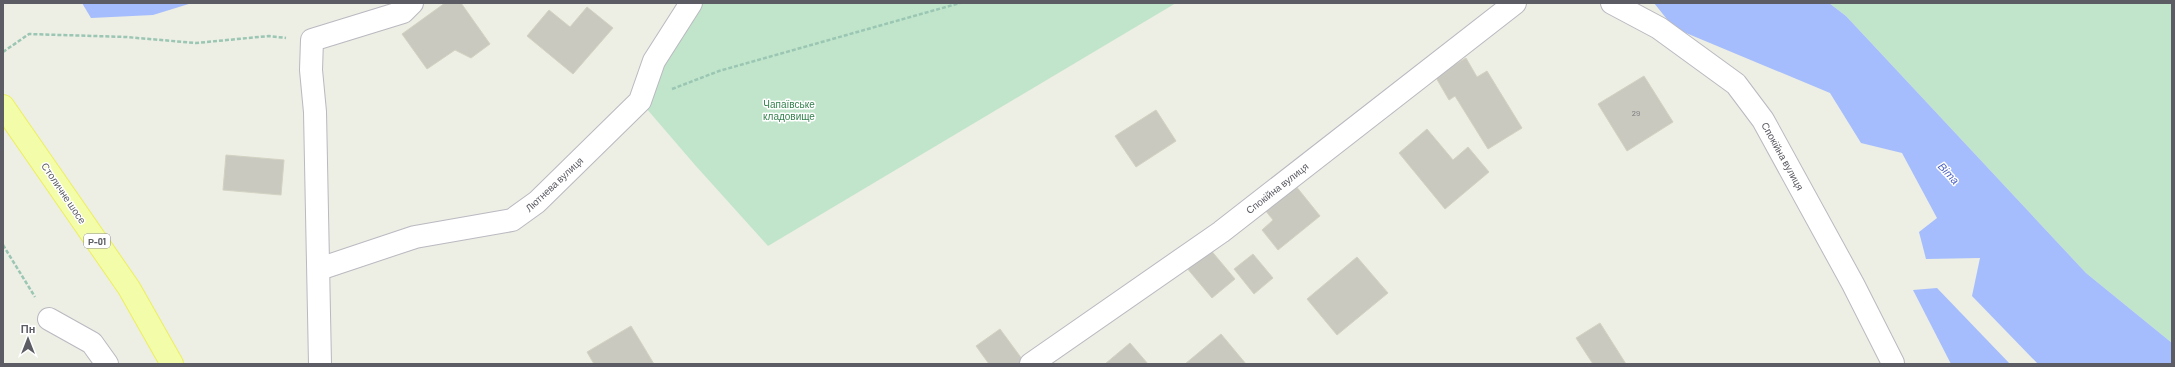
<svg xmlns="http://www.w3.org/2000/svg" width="2175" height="367" font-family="Barlow,sans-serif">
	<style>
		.green { fill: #c1e5cb }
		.water { fill: #a5bdfd }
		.building { fill: #c9c9c0; stroke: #d3d2c2 }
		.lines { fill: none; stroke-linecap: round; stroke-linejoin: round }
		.street-casing { stroke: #b9b9c0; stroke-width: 24 }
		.primary-casing { stroke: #edef5c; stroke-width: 24 }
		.path { stroke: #9ac6b3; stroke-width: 2.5; stroke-dasharray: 4 2; stroke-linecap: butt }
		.street { stroke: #fff; stroke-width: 22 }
		.primary { stroke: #f3fda9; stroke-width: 22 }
		.labels { text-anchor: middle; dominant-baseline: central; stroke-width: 3; stroke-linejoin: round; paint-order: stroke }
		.number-label { font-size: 8px; fill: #77787b }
		.shield { fill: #fff; stroke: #8d8e92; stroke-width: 1 }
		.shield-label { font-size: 9px; font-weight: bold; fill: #5c5d64 }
		.park-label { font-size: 10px; fill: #36814f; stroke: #fff }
		.street-label { font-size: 10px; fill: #5c5d64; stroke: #fff }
		.water-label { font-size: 11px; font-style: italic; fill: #475fc1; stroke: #fff }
	</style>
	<rect width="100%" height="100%" fill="#edeee4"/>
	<g class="green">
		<path d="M 691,3 L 1176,3 L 768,246 L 695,165 L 640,101 Z"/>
		<path d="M 1829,3 L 2172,3 L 2172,343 L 2086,273 L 1846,16 Z"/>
	</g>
	<g class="water">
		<path d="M 82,3 L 192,3 L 153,15 L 91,18 Z"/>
		<path d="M 1654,3 L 1829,3 L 1846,16 L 2086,273 L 2172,343 L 2172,364 L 2038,364 L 1972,296 L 1980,258 L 1926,259 L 1919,232 L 1937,218 L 1902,153 L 1861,143 L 1830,93 L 1674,28 Z"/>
		<path d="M 1937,288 L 2010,364 L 1951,364 L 1913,290 Z"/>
	</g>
	<g class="building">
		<path d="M 445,3 L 461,3 L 490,44 L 471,58 L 455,50 L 427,69 L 402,34 Z"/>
		<path d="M 587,7 L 613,28 L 573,74 L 527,36 L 549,10 L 570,27 Z"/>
		<path d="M 1466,58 L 1477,77 L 1487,71 L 1522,128 L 1488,149 L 1455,96 L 1449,100 L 1435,76 Z"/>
		<path d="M 1644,76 L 1673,122 L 1627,151 L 1598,104 Z"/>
		<path d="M 1156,110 L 1176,141 L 1136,167 L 1115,136 Z"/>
		<path d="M 1427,129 L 1453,160 L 1468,147 L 1489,172 L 1445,209 L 1399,153 Z"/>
		<path d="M 226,155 L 284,160 L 281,195 L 223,190 Z"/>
		<path d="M 1291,180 L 1320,216 L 1278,250 L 1262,230 L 1273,220 L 1261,205 Z"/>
		<path d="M 1209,248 L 1235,279 L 1212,298 L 1186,267 Z"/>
		<path d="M 1253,254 L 1273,278 L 1254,294 L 1234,269 Z"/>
		<path d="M 1357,257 L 1388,293 L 1337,335 L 1307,299 Z"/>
		<path d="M 1600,323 L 1626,364 L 1593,364 L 1576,338 Z"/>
		<path d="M 631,326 L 654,364 L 594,364 L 587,352 Z"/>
		<path d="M 1000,329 L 1025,363 L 1024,364 L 989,364 L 976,346 Z"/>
		<path d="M 1221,334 L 1246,364 L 1185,364 Z"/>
		<path d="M 1130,343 L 1148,364 L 1105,364 Z"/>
	</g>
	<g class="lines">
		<defs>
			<g id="street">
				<path d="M 1612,3 L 1659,28 L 1736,84 L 1763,120 L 1853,284 L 1893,363"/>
				<path d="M 319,269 L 415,237 L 512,220 L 537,202 L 640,101 L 654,61 L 691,3"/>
				<path d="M 49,319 L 92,343 L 107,364"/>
				<path d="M 320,364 L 315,112 L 311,70 L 312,40 L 403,12 L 412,3"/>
				<path d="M 1031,364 L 1221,232 L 1515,3"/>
			</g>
			<path id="primary" d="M 3,106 L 129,288 L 172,364"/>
		</defs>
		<use href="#street" class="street-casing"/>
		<use href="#primary" class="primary-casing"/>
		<g class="path">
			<path d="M 3,52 L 29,34 L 126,37 L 196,43 L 269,36 L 286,38"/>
			<path d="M 672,89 L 719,71 L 960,3"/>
			<path d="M 3,245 L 35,297"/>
		</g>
		<use href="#street" class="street"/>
		<use href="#primary" class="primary"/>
	</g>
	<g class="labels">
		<g class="number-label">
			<text x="1636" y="113">29</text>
		</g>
		<rect class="shield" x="84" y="234" width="26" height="14" rx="3"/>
		<g class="shield-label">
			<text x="97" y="241">Р-01</text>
		</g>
		<g class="park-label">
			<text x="789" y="104">Чапаївське<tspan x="789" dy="12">кладовище</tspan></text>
		</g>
		<g class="street-label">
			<text transform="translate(1783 156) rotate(61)">Спокійна вулиця</text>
			<text transform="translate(554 184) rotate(-43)">Лютнева вулиця</text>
			<text transform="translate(1277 188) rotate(-38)">Спокійна вулиця</text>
			<text transform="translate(64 193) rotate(56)">Столичне шосе</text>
		</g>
		<g class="water-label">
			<text transform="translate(1949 173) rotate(47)">Віта</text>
		</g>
	</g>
	<rect width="2175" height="367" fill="none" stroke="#5c5d64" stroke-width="8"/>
	<g transform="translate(28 339)" stroke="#ffffff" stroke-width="3" paint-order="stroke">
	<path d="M0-3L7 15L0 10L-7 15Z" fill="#5c5d64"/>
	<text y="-6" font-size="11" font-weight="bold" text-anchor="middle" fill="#5c5d64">Пн</text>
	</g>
</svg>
